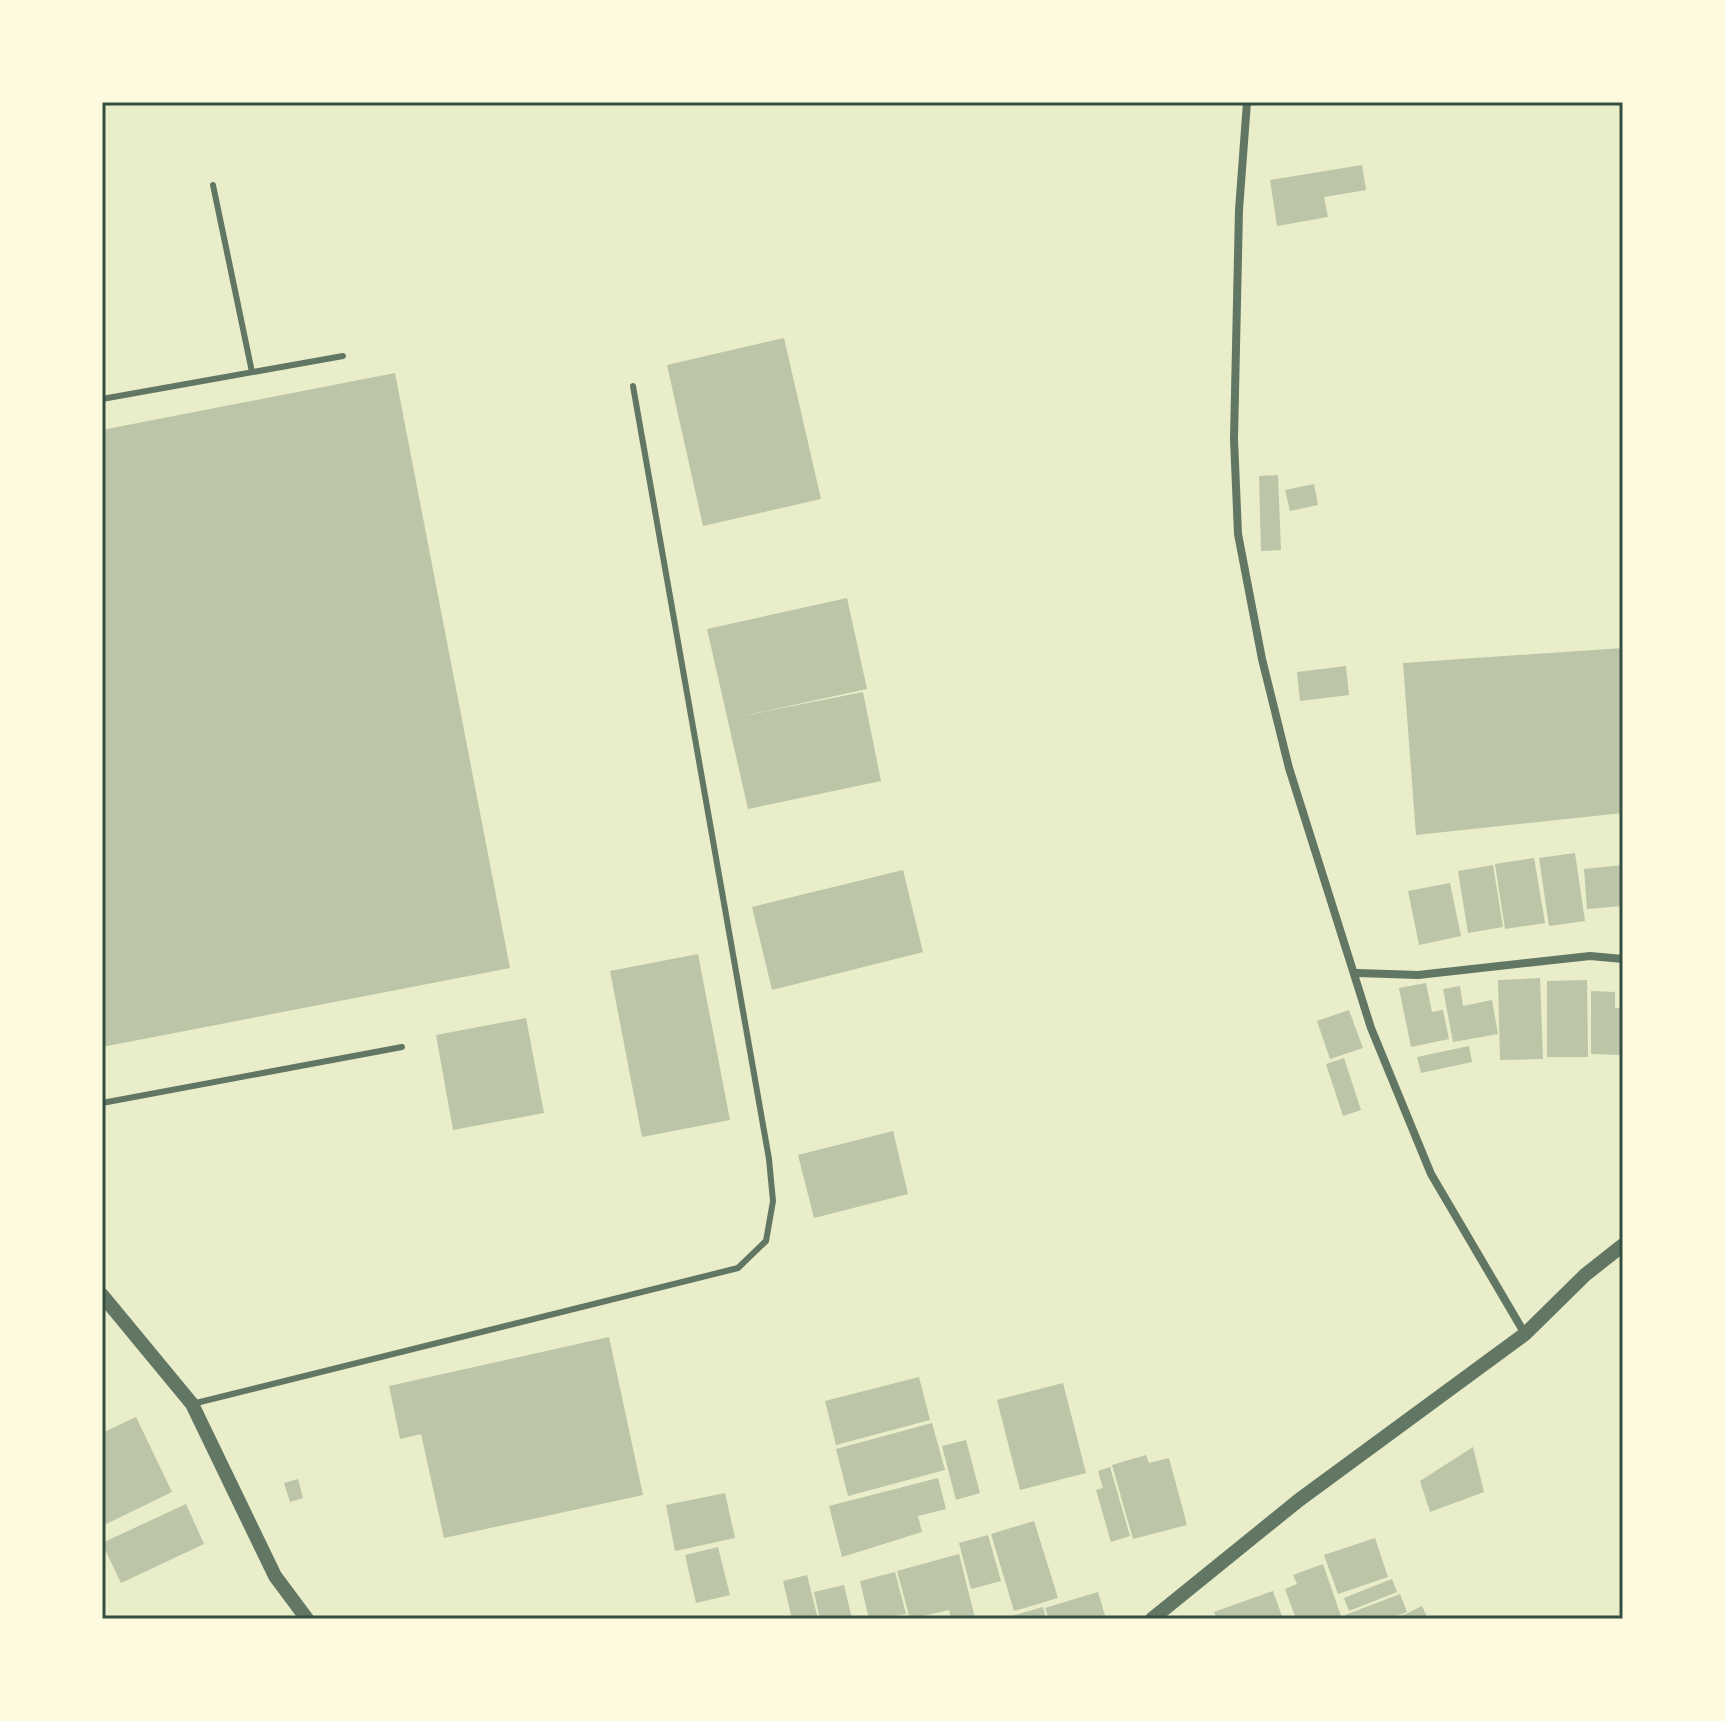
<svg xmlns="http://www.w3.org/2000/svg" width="1725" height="1721" font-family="'Sofia Sans Condensed',sans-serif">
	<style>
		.building { fill: #bcc5a7 }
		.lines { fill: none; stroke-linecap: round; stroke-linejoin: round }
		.service { stroke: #617663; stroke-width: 6 }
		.minor { stroke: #617663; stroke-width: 8 }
		.tertiary { stroke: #617663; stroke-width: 14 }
		.neatline { fill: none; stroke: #344e41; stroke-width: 3 }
	</style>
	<rect width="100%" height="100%" fill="#e9edc9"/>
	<g class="building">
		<path d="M 1362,165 L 1366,190 L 1324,197 L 1328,217 L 1277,226 L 1270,180 Z"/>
		<path d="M 784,338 L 821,499 L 703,526 L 667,365 Z"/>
		<path d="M 395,373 L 510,968 L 102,1047 L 102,430 Z"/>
		<path d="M 1278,475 L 1281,550 L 1261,551 L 1259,476 Z"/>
		<path d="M 1314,484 L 1318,505 L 1290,511 L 1285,490 Z"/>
		<path d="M 847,598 L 867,689 L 742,716 L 863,692 L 881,781 L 748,809 L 707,629 Z"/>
		<path d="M 1623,648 L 1623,813 L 1416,835 L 1403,663 Z"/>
		<path d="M 1346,666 L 1349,695 L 1300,701 L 1297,672 Z"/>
		<path d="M 1575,853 L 1585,921 L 1549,926 L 1539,858 Z"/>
		<path d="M 1534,858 L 1545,923 L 1505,929 L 1495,864 Z"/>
		<path d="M 1493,865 L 1503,927 L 1468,933 L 1458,871 Z"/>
		<path d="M 1623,865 L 1623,906 L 1587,909 L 1584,869 Z"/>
		<path d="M 903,870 L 923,952 L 772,990 L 752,907 Z"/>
		<path d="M 1450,883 L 1461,936 L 1419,945 L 1408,891 Z"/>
		<path d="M 698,954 L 730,1120 L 642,1137 L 610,971 Z"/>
		<path d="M 1540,978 L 1543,1059 L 1500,1060 L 1498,980 Z"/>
		<path d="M 1587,980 L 1588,1057 L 1547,1057 L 1547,981 Z"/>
		<path d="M 1426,983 L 1432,1012 L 1443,1010 L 1449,1039 L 1411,1047 L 1399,988 Z"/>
		<path d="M 1460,986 L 1463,1006 L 1492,1000 L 1498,1034 L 1453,1042 L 1443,989 Z"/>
		<path d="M 1591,991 L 1615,992 L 1615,1008 L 1623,1008 L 1623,1055 L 1591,1054 Z"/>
		<path d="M 1349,1010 L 1363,1048 L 1330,1059 L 1317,1021 Z"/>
		<path d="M 526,1018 L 544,1113 L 453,1130 L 436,1035 Z"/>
		<path d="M 1469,1046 L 1472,1062 L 1421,1073 L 1417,1057 Z"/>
		<path d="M 1344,1058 L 1361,1110 L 1343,1116 L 1326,1064 Z"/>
		<path d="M 893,1131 L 908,1194 L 814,1218 L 798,1155 Z"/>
		<path d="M 609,1337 L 643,1495 L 444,1538 L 421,1434 L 400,1439 L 389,1386 Z"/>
		<path d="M 919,1377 L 930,1420 L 836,1445 L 825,1401 Z"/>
		<path d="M 1063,1383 L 1086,1473 L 1020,1490 L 997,1400 Z"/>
		<path d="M 136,1417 L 172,1492 L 102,1526 L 102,1433 Z"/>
		<path d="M 932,1423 L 945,1470 L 848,1496 L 836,1449 Z"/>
		<path d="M 966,1440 L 980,1493 L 956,1500 L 942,1446 Z"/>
		<path d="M 1473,1447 L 1484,1492 L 1430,1512 L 1420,1481 Z"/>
		<path d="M 1146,1455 L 1149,1463 L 1169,1458 L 1187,1525 L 1133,1539 L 1112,1465 Z"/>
		<path d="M 1110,1467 L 1130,1536 L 1111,1542 L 1096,1490 L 1103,1488 L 1098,1471 Z"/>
		<path d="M 938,1478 L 946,1509 L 918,1516 L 922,1532 L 842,1557 L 829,1506 Z"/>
		<path d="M 298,1479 L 303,1498 L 290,1502 L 284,1483 Z"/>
		<path d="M 725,1493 L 735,1538 L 675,1551 L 666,1505 Z"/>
		<path d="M 186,1504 L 204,1544 L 121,1583 L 102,1543 Z"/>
		<path d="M 1034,1521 L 1058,1598 L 1014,1611 L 991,1534 Z"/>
		<path d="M 988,1535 L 1001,1581 L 971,1589 L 959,1543 Z"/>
		<path d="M 1375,1538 L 1388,1577 L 1338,1594 L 1324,1555 Z"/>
		<path d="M 718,1547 L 730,1595 L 696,1603 L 685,1555 Z"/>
		<path d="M 959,1554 L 975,1618 L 951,1619 L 949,1610 L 910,1619 L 897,1571 Z"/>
		<path d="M 1323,1564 L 1342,1619 L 1296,1619 L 1285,1589 L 1297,1584 L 1293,1575 Z"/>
		<path d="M 895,1572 L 906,1614 L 869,1619 L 860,1581 Z"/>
		<path d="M 807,1575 L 818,1619 L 792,1619 L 783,1581 Z"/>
		<path d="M 1392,1579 L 1397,1592 L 1349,1611 L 1344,1598 Z"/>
		<path d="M 844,1585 L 852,1619 L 820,1619 L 814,1592 Z"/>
		<path d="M 1273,1591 L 1283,1619 L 1217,1619 L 1214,1612 Z"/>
		<path d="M 1098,1592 L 1106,1619 L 1049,1619 L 1045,1608 Z"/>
		<path d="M 1400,1594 L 1407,1612 L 1389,1619 L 1346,1619 L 1345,1615 Z"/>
		<path d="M 1422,1606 L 1428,1619 L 1393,1619 L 1406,1614 Z"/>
		<path d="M 1043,1607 L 1046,1619 L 1005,1619 L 1005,1618 Z"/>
	</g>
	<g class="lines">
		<g class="service">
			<path d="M 213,185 L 252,372"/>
			<path d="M 102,399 L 343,356"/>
			<path d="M 102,1103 L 402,1047"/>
			<path d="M 192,1404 L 738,1268 L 766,1241 L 773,1201 L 769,1159 L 633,386"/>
		</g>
		<g class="minor">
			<path d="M 1247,102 L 1239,210 L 1234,439 L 1238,534 L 1262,659 L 1289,768 L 1371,1028 L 1431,1174 L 1525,1334"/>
			<path d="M 1357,973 L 1418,975 L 1590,956 L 1623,959"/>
		</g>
		<g class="tertiary">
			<path d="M 102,1295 L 192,1404 L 275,1576 L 307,1619"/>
			<path d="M 1152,1619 L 1299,1500 L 1525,1334 L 1585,1275 L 1623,1245"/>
		</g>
	</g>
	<rect width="1725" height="1721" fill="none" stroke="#fefae0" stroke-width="208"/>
	<rect x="104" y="104" width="1517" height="1513" class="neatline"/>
</svg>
